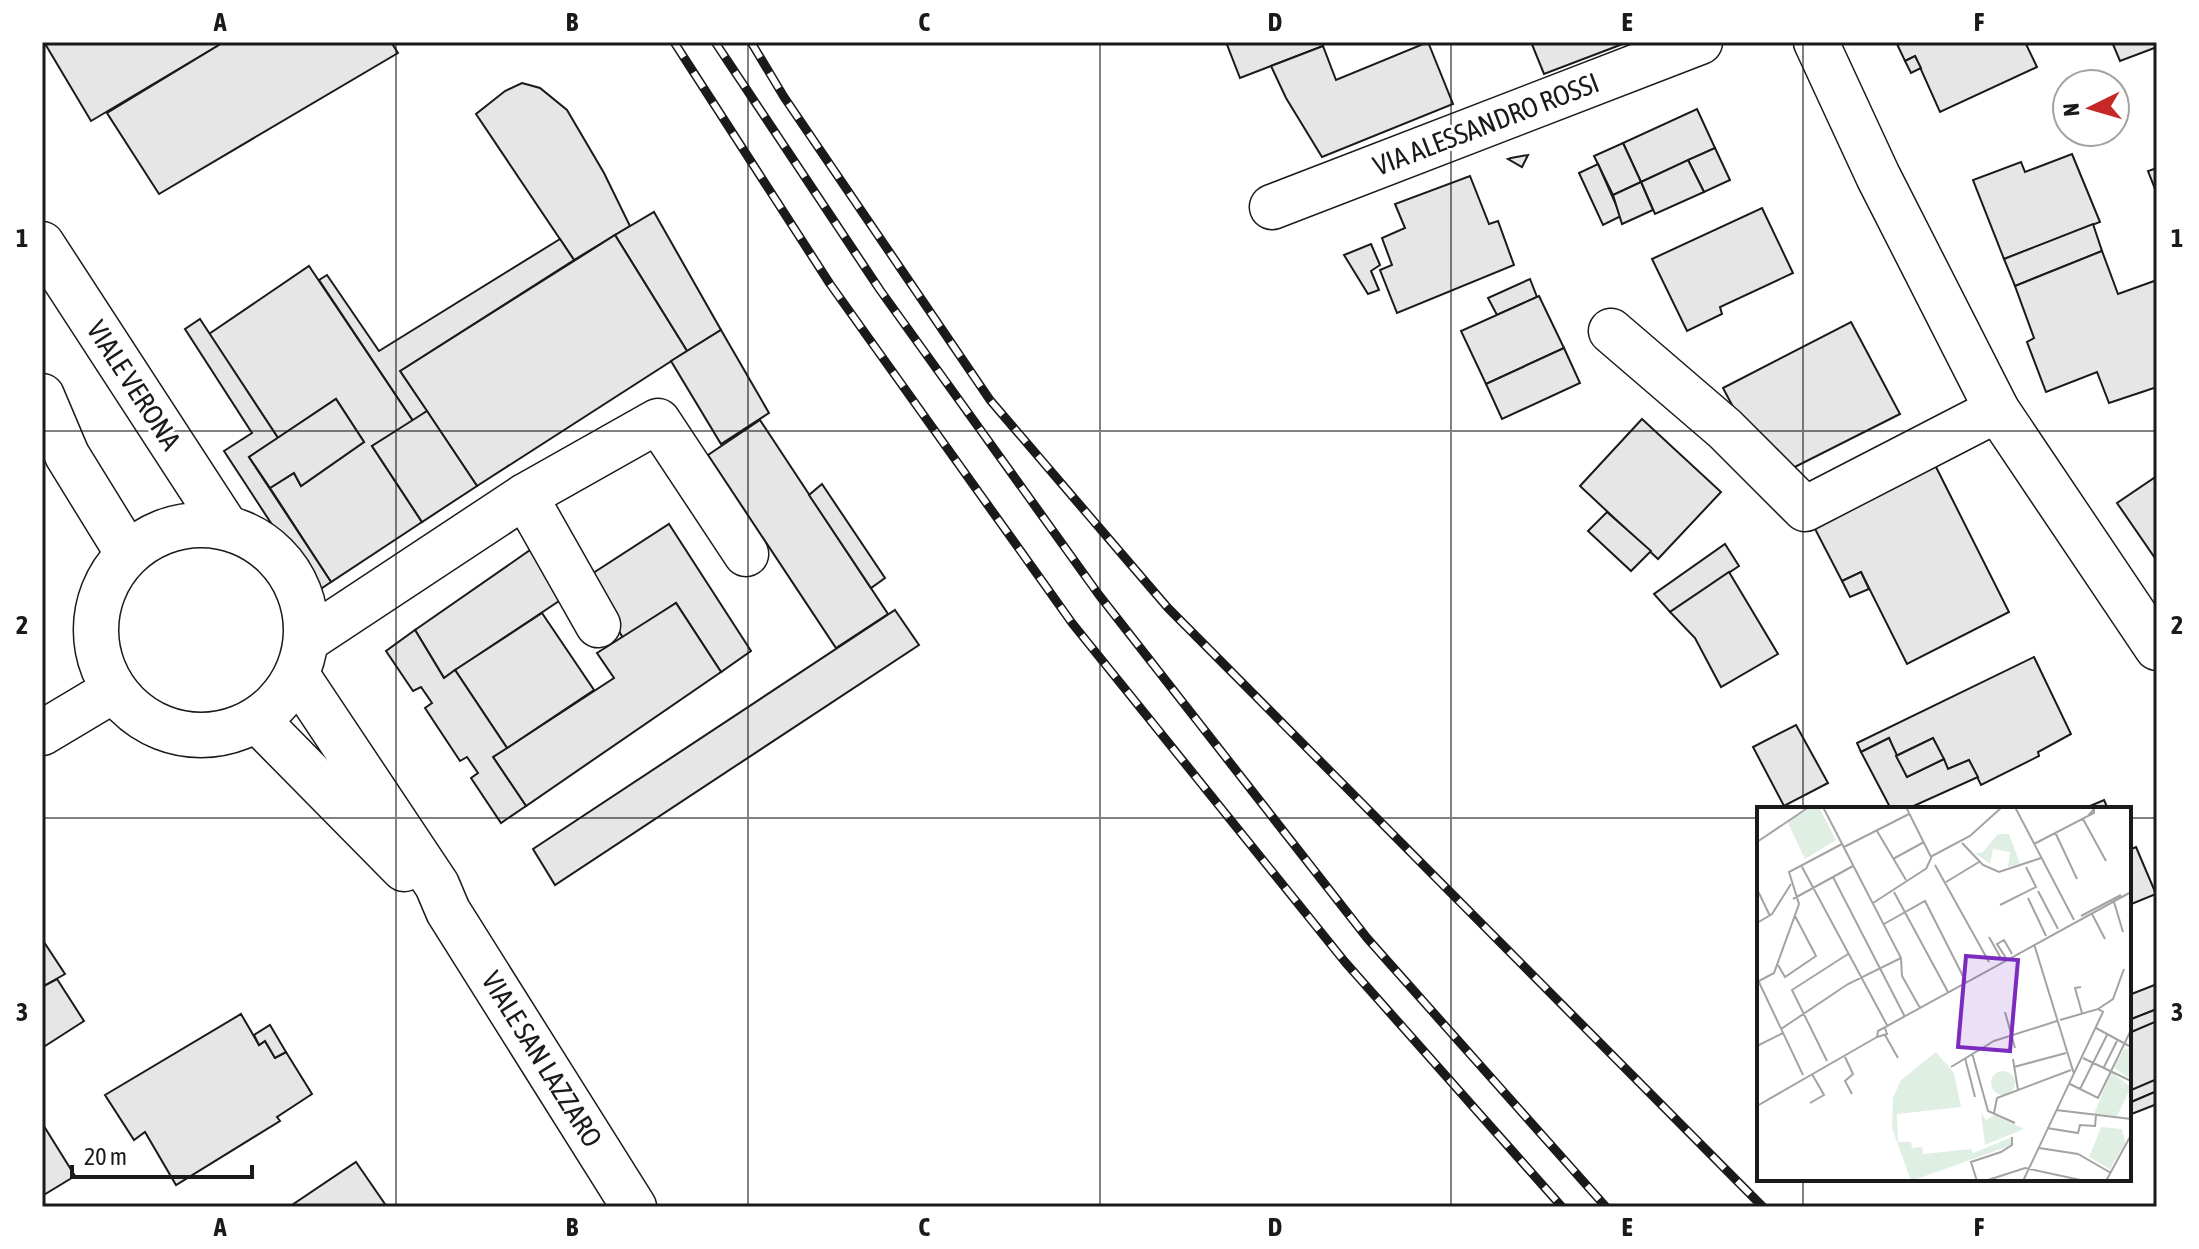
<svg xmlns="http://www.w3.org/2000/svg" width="2199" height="1249" font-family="'Asap Condensed',sans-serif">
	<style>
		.building { fill: #e6e6e6; stroke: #1a1a1a; stroke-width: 2 }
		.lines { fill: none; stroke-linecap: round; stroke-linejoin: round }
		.minor-casing { stroke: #1a1a1a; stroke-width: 47 }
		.major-casing { stroke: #1a1a1a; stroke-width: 47 }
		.minor { stroke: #fff; stroke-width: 44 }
		.major { stroke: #fff; stroke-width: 44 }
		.rail-casing { stroke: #1a1a1a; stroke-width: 9 }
		.rail { stroke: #fff; stroke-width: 6; stroke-dasharray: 18; stroke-linecap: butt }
		.grid { fill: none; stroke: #1a1a1a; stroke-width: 2; stroke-opacity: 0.55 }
		.labels { text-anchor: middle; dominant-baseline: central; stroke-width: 6; stroke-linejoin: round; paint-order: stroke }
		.street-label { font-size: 28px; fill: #1a1a1a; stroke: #fff }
		.inset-road { fill: none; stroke: #a3a3a3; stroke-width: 2 }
		.view { fill: #7b2cbf; fill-opacity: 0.15; stroke: #7b2cbf; stroke-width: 4 }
		.inset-edge { fill: none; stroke: #1a1a1a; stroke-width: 4 }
		.neatline { fill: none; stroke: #1a1a1a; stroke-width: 3 }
		.grid-label { font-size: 26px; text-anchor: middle; font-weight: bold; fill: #1a1a1a }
	</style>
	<rect width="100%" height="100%" fill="#fff"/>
	<g class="building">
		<path d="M 44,42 L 224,42 L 91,121 Z"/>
		<path d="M 224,42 L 391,42 L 398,53 L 159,194 L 107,113 Z"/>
		<path d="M 1226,42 L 1321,42 L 1323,46 L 1240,78 Z"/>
		<path d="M 1428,42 L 1453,104 L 1322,157 L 1286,98 L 1271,66 L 1323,46 L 1336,80 Z"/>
		<path d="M 1531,42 L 1628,42 L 1544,74 Z"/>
		<path d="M 1896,42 L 2025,42 L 2037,67 L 1940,112 L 1915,56 L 1905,61 Z"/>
		<path d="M 2112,42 L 2157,42 L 2157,47 L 2120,61 Z"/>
		<path d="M 1915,56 L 1921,68 L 1911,73 L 1905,61 Z"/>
		<path d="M 522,83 L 540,88 L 567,110 L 604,173 L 630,226 L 574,260 L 476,114 L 505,91 Z"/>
		<path d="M 1697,109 L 1715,148 L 1641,182 L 1623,143 Z"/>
		<path d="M 1623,143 L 1641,182 L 1613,195 L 1594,156 Z"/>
		<path d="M 1715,148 L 1730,180 L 1704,192 L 1688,160 Z"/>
		<path d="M 2072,154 L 2100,222 L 2004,259 L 1973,180 L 2021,162 L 2025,172 Z"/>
		<path d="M 1528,155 L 1522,167 L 1508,159 L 1511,158 Z"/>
		<path d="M 1688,160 L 1704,192 L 1655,214 L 1641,182 Z"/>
		<path d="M 1598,164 L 1621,216 L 1603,225 L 1579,173 Z"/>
		<path d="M 2157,168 L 2157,194 L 2148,171 Z"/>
		<path d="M 1470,176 L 1489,224 L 1498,221 L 1514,265 L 1397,313 L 1380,270 L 1392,265 L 1382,238 L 1405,228 L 1395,204 Z"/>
		<path d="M 1641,182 L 1653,210 L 1622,224 L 1613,195 Z"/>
		<path d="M 1762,208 L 1793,273 L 1720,307 L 1722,314 L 1687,331 L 1652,259 Z"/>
		<path d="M 654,212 L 721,330 L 687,351 L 615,235 Z"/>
		<path d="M 2093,224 L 2102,251 L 2015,286 L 2004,259 Z"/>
		<path d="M 615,235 L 687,351 L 477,486 L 400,371 Z"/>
		<path d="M 560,239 L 574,260 L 400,371 L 427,411 L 413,421 L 319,280 L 327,275 L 379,351 Z"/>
		<path d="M 1371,244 L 1380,265 L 1371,271 L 1379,290 L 1368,294 L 1344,255 Z"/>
		<path d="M 2102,251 L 2118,294 L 2157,280 L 2157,387 L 2109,403 L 2097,372 L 2046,392 L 2027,342 L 2034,338 L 2015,286 Z"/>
		<path d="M 309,266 L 413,421 L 372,446 L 422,522 L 331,582 L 270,488 L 294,473 L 301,486 L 364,442 L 336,399 L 278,438 L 209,334 Z"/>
		<path d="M 1530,279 L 1537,297 L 1497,315 L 1488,298 Z"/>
		<path d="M 1539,296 L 1564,348 L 1486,384 L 1461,331 Z"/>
		<path d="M 200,319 L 278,438 L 249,457 L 331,582 L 316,592 L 224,451 L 252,433 L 185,329 Z"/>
		<path d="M 1851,322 L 1900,414 L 1779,475 L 1751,441 L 1723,388 Z"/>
		<path d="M 721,330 L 769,413 L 721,444 L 671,361 Z"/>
		<path d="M 1564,348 L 1580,383 L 1502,419 L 1486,384 Z"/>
		<path d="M 336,399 L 364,442 L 301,486 L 294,473 L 270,488 L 249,457 Z"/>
		<path d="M 427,411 L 477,486 L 422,522 L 372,446 Z"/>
		<path d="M 1642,419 L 1721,492 L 1658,559 L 1580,486 Z"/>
		<path d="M 760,420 L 888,614 L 836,648 L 708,455 Z"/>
		<path d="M 1935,465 L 2009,612 L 1907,664 L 1861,572 L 1842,581 L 1814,527 Z"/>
		<path d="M 2157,476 L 2157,561 L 2117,503 Z"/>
		<path d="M 822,484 L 885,578 L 871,588 L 809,495 Z"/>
		<path d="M 1607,512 L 1651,551 L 1631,571 L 1588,531 Z"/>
		<path d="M 669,524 L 751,651 L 721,672 L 676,603 L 623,638 L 587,577 Z"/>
		<path d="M 1725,544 L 1739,566 L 1670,612 L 1654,594 Z"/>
		<path d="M 533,548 L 565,597 L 444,678 L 415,630 Z"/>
		<path d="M 1729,572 L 1778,654 L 1721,687 L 1695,638 L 1670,612 Z"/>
		<path d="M 1861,572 L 1869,589 L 1850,597 L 1842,581 Z"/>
		<path d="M 676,603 L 721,672 L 526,806 L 493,757 L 614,678 L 597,653 Z"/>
		<path d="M 895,610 L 919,645 L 555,885 L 533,849 Z"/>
		<path d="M 542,613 L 594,690 L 507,748 L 455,670 Z"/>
		<path d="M 415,630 L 444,678 L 455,670 L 507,748 L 493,757 L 526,806 L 501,823 L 471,778 L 478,773 L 467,757 L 460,761 L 425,708 L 432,703 L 421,687 L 413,691 L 386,651 Z"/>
		<path d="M 2034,657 L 2071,734 L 2038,752 L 2039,756 L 1981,785 L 1969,760 L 1948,769 L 1933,738 L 1896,756 L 1889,738 L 1861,752 L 1857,743 Z"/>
		<path d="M 1796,725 L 1828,783 L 1784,806 L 1753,747 Z"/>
		<path d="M 1889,738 L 1907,777 L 1944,759 L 1948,769 L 1969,760 L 1978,777 L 1907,809 L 1891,809 L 1861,752 Z"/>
		<path d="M 1933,738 L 1944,759 L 1907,777 L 1896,756 Z"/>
		<path d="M 2104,800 L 2108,809 L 2083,809 Z"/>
		<path d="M 2136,847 L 2156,894 L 2129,905 L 2129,850 Z"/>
		<path d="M 42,939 L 65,974 L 42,987 Z"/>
		<path d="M 57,979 L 84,1021 L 42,1048 L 42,987 Z"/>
		<path d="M 2157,984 L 2157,1009 L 2129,1020 L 2129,995 Z"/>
		<path d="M 2157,1009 L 2157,1091 L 2129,1103 L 2129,1020 Z"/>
		<path d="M 241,1014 L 259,1045 L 265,1041 L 275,1058 L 286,1052 L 312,1094 L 277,1117 L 280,1121 L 176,1185 L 145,1132 L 134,1140 L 105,1095 Z"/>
		<path d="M 2157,1021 L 2157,1079 L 2129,1091 L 2129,1033 Z"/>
		<path d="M 270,1025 L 286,1052 L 275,1058 L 265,1041 L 259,1045 L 254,1035 Z"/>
		<path d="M 2157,1091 L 2157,1104 L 2129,1115 L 2129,1103 Z"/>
		<path d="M 42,1123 L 75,1176 L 42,1196 Z"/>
		<path d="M 356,1162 L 387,1207 L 289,1207 Z"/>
	</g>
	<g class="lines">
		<defs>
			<g id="minor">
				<path d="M 1816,42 L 1878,176 L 1997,410 L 2157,648"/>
				<path d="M 1272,207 L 1700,42"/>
				<path d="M 1611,331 L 1725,429 L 1805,509 L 1997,410"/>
				<path d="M 525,496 L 598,625"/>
				<path d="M 307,640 L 525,496 L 658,421 L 746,554"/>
				<path d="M 42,733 L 114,690"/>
			</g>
			<g id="major">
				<path d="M 42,244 L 226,527"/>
				<path d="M 42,396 L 67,455 L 128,554"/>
				<circle cx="201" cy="630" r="105"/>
				<path d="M 297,675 L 437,885 L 448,911 L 634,1207"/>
				<path d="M 257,720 L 404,869"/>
			</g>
		</defs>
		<use href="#minor" class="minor-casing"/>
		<use href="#major" class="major-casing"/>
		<use href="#minor" class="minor"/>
		<use href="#major" class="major"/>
		<defs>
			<g id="rail">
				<path d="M 674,42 L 830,284 L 1072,623 L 1345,962 L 1562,1207"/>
				<path d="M 715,42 L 880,290 L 1099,595 L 1367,938 L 1606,1207"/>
				<path d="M 751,42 L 784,97 L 990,400 L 1168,608 L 1763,1207"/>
			</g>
		</defs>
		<use href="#rail" class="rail-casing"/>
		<use href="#rail" class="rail"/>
	</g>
	<path class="grid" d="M 396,42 L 396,1207M 748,42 L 748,1207M 1100,42 L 1100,1207M 1451,42 L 1451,1207M 1803,42 L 1803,809M 42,431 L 2157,431M 42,818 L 1759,818M 2129,818 L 2157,818M 1803,1179 L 1803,1207"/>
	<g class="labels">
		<g class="street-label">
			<text transform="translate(1486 124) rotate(-21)">VIA ALESSANDRO ROSSI</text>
			<text transform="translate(134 385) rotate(57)">VIALE VERONA</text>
			<text transform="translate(542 1059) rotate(58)">VIALE SAN LAZZARO</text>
		</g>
	</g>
	<g transform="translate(1757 807)">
		<rect width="374" height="374" fill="#fff"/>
		<path d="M 56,0 L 62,0 L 79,33 L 48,52 L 30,14 ZM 241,27 L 252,27 L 263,57 L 251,60 L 253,45 L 236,42 L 233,57 L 218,46 L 225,46 ZM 367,242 L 374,242 L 374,272 L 357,261 ZM 179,245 L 197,266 L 204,300 L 140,307 L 141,335 L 154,335 L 155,341 L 165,340 L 166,347 L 214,342 L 216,346 L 255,330 L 255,338 L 154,374 L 135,321 L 136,291 L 144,273 ZM234 276a12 12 0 1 1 24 0a12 12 0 1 1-24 0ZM 354,265 L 374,280 L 360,309 L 337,307 ZM 224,306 L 229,313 L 237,308 L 267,322 L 228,338 ZM 344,320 L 365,322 L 368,336 L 353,362 L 332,350 Z" fill="#e0efe3"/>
		<path class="inset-road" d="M 66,0 L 144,151 L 145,169 L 163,201M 149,0 L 174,50M 258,0 L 317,113M 326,12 L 349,54M 120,24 L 149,73M 298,25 L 320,72M 0,35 L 52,0M 205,36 L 226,58 L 242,65 L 284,51M 277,37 L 337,6 L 337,2 L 331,9M 87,40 L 152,7M 136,52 L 167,35M 44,58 L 131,220M 178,58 L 232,155M 169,62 L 175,49 L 213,29 L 245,0M 76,70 L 148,210M 189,75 L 222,55M 0,82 L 13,109M 281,84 L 301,122M 137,85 L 191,185M 271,91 L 289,129M 36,92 L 96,59M 357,95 L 366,125M 116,96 L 170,61M 243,98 L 279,80 L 269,60M 335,107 L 348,132M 324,109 L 364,88M 0,116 L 15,107 L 34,77M 127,117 L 168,94 L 209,175M 232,130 L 245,153M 277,137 L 317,267M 249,151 L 240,137 L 247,133 L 255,147M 21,158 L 28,170 L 59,149 L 38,109M 0,171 L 46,268M 2,174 L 17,166 L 42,97 L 32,65 L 85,37M 324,180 L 318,181 L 325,206M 341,202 L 356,192 L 367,162M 248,205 L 258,241M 128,221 L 130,227 L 120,230 L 121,224 L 374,85M 339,221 L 374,240M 24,222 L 91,177 L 144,151M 128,228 L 141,251M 0,239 L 26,226M 215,246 L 231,304 L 258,316M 88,250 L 96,267 L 88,274 L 95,287M 208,251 L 218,290M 326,251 L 374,274M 256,252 L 261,283M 70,254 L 35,183 L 91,147M 194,260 L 237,234 L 300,214M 257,260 L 309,246M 347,260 L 360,234M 313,277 L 341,291 L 374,223M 323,282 L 350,228M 53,296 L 67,288 L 55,267M 0,299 L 120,230M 299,303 L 374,312M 237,306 L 240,291 L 314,263M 290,321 L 321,326 L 323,318 L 338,319 L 339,308M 282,341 L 321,347 L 354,366M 220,374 L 214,355 L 244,345 L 255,338 L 255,330M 228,374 L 268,361 L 328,374M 266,374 L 346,205 L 341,202 L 303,213M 349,374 L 374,328"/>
		<path class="view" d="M 209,149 L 261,153 L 253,244 L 201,240 Z"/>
		<rect width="374" height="374" class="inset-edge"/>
	</g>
	<rect width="2199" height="1249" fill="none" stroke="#ffffff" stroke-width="88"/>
	<g transform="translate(2091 108) rotate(265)"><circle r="38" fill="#ffffff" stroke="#a3a3a3" stroke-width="2"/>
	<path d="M0-6L14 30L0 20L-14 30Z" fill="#c62828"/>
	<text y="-12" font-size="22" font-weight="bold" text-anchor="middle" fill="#1a1a1a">N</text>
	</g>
	<path d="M72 1165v12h180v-12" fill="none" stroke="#1a1a1a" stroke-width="4"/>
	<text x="84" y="1165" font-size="24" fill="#1a1a1a" stroke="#ffffff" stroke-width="6" paint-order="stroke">20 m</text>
	<rect x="44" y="44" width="2111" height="1161" class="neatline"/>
	<g class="grid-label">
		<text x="220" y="31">A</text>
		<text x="572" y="31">B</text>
		<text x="924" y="31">C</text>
		<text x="1275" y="31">D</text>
		<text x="1627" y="31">E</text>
		<text x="1979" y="31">F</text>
		<text x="22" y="247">1</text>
		<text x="2177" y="247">1</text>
		<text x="22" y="634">2</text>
		<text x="2177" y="634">2</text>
		<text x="22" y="1021">3</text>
		<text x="2177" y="1021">3</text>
		<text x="220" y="1236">A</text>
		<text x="572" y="1236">B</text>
		<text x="924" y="1236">C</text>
		<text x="1275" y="1236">D</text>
		<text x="1627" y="1236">E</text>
		<text x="1979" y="1236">F</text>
	</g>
</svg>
